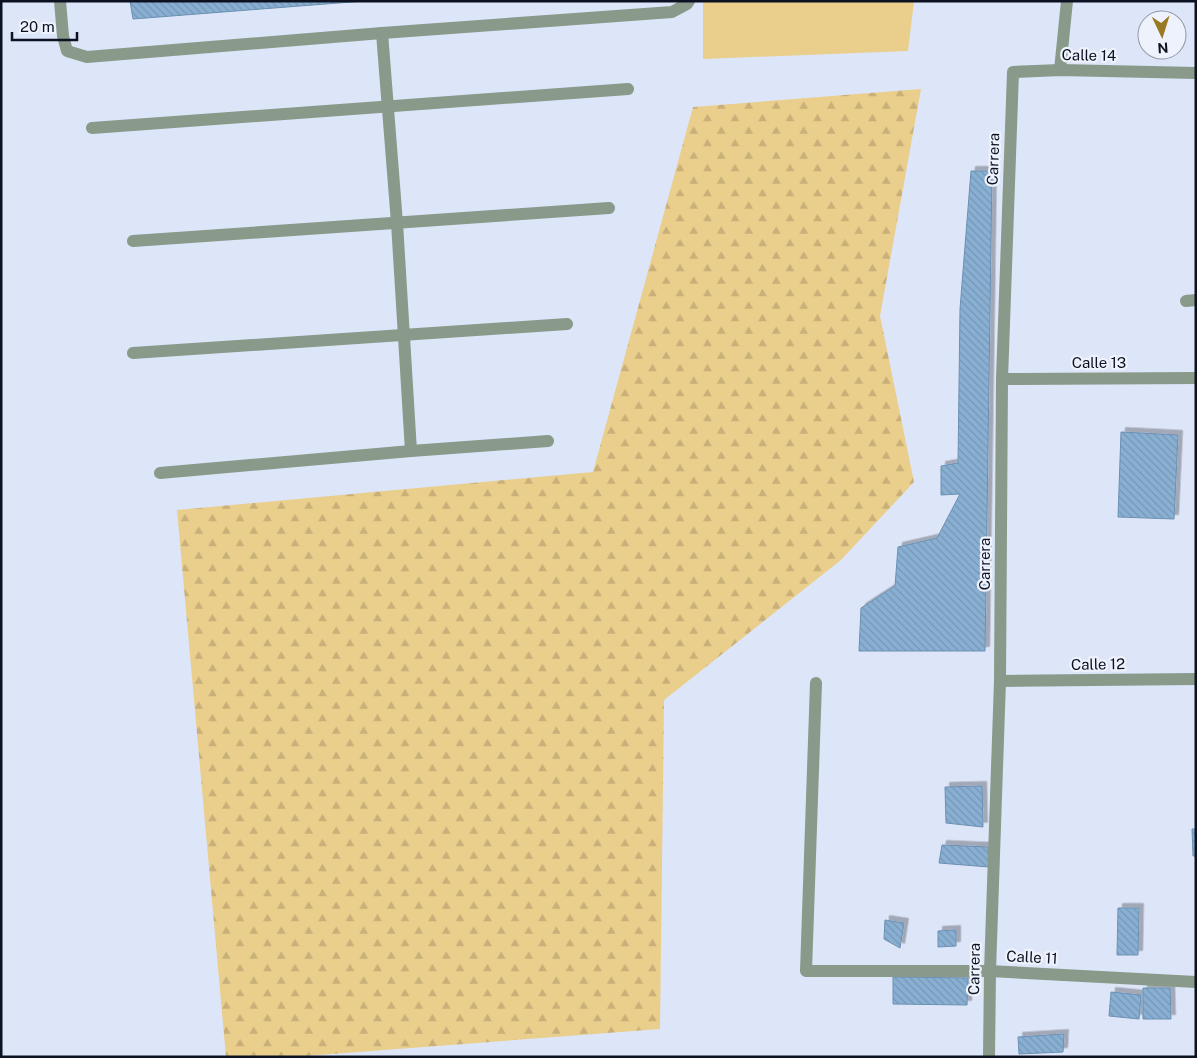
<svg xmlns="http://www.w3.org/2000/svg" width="1197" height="1058" font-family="'Public Sans',sans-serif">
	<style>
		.green { fill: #eace8c }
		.forest { fill: url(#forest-firs) }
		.building { fill: url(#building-back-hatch); stroke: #6b90b2; filter: url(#shadow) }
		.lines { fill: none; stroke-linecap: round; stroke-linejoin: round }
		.street { stroke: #89998a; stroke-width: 12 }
		.labels { text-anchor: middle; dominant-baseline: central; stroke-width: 4.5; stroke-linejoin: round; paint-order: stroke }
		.street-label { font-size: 15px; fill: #0c1222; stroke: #eef2fc }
	</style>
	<defs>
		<pattern id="forest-firs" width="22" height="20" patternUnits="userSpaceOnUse" patternTransform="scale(1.25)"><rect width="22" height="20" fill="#eace8c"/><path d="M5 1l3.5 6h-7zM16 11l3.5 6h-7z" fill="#c8b078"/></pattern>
		<pattern id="building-back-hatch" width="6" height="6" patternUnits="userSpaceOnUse" patternTransform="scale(1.25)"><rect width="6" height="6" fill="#89b0d3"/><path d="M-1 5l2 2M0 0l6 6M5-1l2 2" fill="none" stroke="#7596b5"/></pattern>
		<filter id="shadow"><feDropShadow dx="4.5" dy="-4.5" stdDeviation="0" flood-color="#0004"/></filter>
	</defs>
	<rect width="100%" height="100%" fill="#dde5f8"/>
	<path class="green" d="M 703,1 L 914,1 L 908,51 L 703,59 Z"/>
	<path class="forest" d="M 921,89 L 880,316 L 914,482 L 841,560 L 664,700 L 660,1029 L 292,1057 L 226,1057 L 177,510 L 593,472 L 693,107 Z"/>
	<g class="building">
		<path d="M 130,1 L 364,1 L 133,19 Z"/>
		<path d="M 971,171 L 992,171 L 985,651 L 859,651 L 861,608 L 895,586 L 898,547 L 937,538 L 960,494 L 941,495 L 941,466 L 958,463 L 960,309 Z"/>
		<path d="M 1121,432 L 1178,435 L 1174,519 L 1118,517 Z"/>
		<path d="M 982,786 L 983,827 L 946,823 L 945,787 Z"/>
		<path d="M 1192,829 L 1196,829 L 1196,856 L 1193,856 Z"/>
		<path d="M 942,845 L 988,847 L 989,867 L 939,863 Z"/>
		<path d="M 1118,908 L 1139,908 L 1138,955 L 1117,955 Z"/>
		<path d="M 885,920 L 904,923 L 900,948 L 884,939 Z"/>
		<path d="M 956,930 L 956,946 L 938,947 L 938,931 Z"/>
		<path d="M 893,977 L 968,978 L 967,1005 L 893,1004 Z"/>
		<path d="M 1143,988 L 1170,988 L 1171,1019 L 1143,1019 Z"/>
		<path d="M 1111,992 L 1141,995 L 1139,1019 L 1109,1016 Z"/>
		<path d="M 1064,1034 L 1063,1052 L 1019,1054 L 1018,1037 Z"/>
	</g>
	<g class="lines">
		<g class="street">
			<path d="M 60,1 L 63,36 L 67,51 L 87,57 L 382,33 L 672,12 L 687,4 L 689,1"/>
			<path d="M 382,33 L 397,223 L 411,451"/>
			<path d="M 1060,70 L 1067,1"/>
			<path d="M 92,128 L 628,89"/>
			<path d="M 133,241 L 609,208"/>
			<path d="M 1186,301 L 1196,300"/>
			<path d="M 133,353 L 567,324"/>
			<path d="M 1002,379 L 1196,378"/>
			<path d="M 160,473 L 411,451 L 548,441"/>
			<path d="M 1000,681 L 1196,679"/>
			<path d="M 816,683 L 806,971 L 990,971 L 1196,982"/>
			<path d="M 989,1057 L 990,971 L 1000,681 L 1002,379 L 1013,72 L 1060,70 L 1196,73"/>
		</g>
	</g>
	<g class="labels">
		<g class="street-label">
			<text transform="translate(1089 55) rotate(1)">Calle 14</text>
			<text transform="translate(993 159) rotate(-88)">Carrera</text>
			<text x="1099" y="362">Calle 13</text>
			<text transform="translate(984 564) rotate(-90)">Carrera</text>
			<text transform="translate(1098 664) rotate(-1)">Calle 12</text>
			<text transform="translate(1032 957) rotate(3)">Calle 11</text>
			<text transform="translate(974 969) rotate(-89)">Carrera</text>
		</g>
	</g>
	<rect width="1197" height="1058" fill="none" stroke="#0c1222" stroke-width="5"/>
	<g transform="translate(1162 35) rotate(176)"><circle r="24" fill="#eef2fc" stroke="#9498a5"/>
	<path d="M0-4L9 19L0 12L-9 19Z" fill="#9a7923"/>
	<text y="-8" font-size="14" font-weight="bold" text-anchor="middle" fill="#0c1222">N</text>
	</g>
	<path d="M12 32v8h65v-8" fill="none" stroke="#0c1222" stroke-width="2.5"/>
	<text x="20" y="32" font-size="15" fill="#0c1222" stroke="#eef2fc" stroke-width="4" paint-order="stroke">20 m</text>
</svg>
